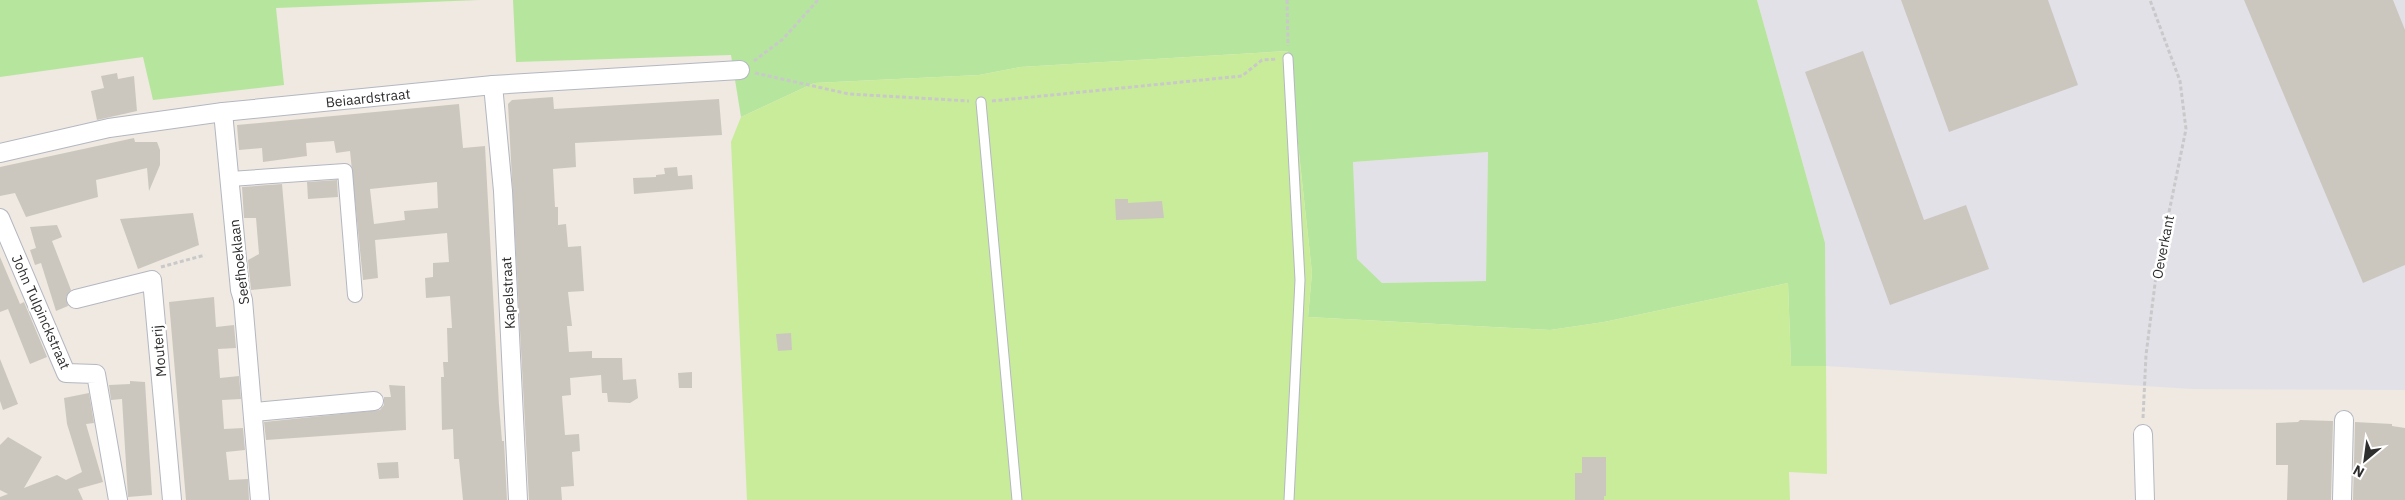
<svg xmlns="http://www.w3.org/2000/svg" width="2405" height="500" font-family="'IBM Plex Sans',sans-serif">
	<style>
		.industrial { fill: #e3e1e8 }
		.green { fill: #b6e59e; fill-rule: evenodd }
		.pitch { fill: #c9ec9a }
		.building { fill: #cbc7bf; fill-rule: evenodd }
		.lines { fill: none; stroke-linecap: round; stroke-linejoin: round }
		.service-casing { stroke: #b4b7c1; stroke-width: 11 }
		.pedestrian-casing { stroke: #b4b7c1; stroke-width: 16 }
		.minor-casing { stroke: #b4b7c1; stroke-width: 20 }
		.path { stroke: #c9c9c9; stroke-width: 3; stroke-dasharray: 4 2.5; stroke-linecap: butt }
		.service { stroke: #fff; stroke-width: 9 }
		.pedestrian { stroke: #fff; stroke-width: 14 }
		.minor { stroke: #fff; stroke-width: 18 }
		.labels { text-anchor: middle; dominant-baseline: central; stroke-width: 5; stroke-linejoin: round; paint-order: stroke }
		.street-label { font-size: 14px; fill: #2e2e2e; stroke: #fff }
	</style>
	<rect width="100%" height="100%" fill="#efe9e1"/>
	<g class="industrial">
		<path d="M 1757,0 L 2405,0 L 2405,390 L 2192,389 L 1826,366 L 1825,243 Z"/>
		<path d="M 1488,152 L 1486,281 L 1382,283 L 1356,259 L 1353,162 Z"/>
	</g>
	<g class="green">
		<path d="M 0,0 L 479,0 L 276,8 L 284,85 L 153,100 L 143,57 L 0,77 Z"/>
		<path d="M 513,0 L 1757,0 L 1825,243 L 1826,366 L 1791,366 L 1788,283 L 1604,322 L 1550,330 L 1308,317 L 1312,273 L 1288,51 L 1020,67 L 979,75 L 814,83 L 741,117 L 731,55 L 516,62 ZM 1488,152 L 1486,281 L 1382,283 L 1357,259 L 1353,162 Z"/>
	</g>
	<path class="pitch" d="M 1288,51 L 1312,273 L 1308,317 L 1550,330 L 1604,322 L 1788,283 L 1791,366 L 1826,366 L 1827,474 L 1789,472 L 1790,500 L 747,500 L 731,142 L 741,117 L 814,83 L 979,75 L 1020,67 Z"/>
	<g class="building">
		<path d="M 1901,0 L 2048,0 L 2078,85 L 1949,132 Z"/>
		<path d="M 2244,0 L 2393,0 L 2405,30 L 2405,265 L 2363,283 Z"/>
		<path d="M 1863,51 L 1924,220 L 1966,205 L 1989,269 L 1890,305 L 1805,72 Z"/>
		<path d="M 117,73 L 118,79 L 134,76 L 137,111 L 97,120 L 91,91 L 104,88 L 101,76 Z"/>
		<path d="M 553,97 L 554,109 L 719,99 L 722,135 L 575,143 L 576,167 L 553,169 L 555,207 L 558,207 L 558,225 L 566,224 L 568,247 L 581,246 L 584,291 L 568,292 L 572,326 L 567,326 L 569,352 L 592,351 L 592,358 L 622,358 L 623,380 L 636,379 L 638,398 L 630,403 L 608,402 L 607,393 L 602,393 L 601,375 L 570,378 L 571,395 L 562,396 L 565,435 L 579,434 L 580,451 L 572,452 L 574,486 L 561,487 L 562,500 L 529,500 L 508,104 L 512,100 Z"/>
		<path d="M 459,104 L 463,148 L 485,146 L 499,405 L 502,441 L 504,441 L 507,500 L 463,500 L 459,459 L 454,459 L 453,429 L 442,430 L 441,377 L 444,377 L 443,362 L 448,362 L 447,328 L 452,328 L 450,296 L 426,298 L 425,278 L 433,277 L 433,263 L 449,262 L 447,233 L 375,240 L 378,278 L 363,280 L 350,151 L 336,153 L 334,141 L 306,143 L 307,156 L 263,162 L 262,148 L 239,150 L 237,125 ZM 437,182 L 438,208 L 404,211 L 405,220 L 374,224 L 370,189 Z"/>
		<path d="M 134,138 L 135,142 L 157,142 L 160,150 L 160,165 L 149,191 L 147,168 L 96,180 L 98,197 L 26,217 L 15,193 L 0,196 L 0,167 Z"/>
		<path d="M 677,167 L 678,176 L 692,175 L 693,189 L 634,194 L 633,178 L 656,177 L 656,175 L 665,174 L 664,168 Z"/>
		<path d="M 337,180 L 338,197 L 308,199 L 307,182 Z"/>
		<path d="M 282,184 L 291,286 L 251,290 L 248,260 L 259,254 L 256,218 L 244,218 L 242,187 Z"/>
		<path d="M 1115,199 L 1128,199 L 1128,203 L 1162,201 L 1164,218 L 1116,220 Z"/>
		<path d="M 193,213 L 199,245 L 138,269 L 120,219 Z"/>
		<path d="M 57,225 L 62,237 L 52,241 L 71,290 L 66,297 L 68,306 L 56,311 L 41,263 L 35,265 L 30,250 L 36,248 L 30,227 Z"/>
		<path d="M 0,257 L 20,304 L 24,302 L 47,357 L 30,364 L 8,309 L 0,312 Z"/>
		<path d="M 214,297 L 216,327 L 234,325 L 236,348 L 218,349 L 220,378 L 239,376 L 241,399 L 222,400 L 224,429 L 243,428 L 245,450 L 226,452 L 229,480 L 248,479 L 249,500 L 186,500 L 169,302 Z"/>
		<path d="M 791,333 L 792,350 L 778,351 L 776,334 Z"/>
		<path d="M 0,359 L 18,404 L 3,410 L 0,401 Z"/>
		<path d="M 692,372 L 692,388 L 679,388 L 678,373 Z"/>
		<path d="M 130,381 L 145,382 L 152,495 L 128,497 L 122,399 L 111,400 L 109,385 L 130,384 Z"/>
		<path d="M 389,385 L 405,386 L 406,430 L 266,440 L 264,422 L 380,410 L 384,405 L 384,397 L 391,397 Z"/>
		<path d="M 89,393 L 94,423 L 86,424 L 103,482 L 78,489 L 83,500 L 0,500 L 0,497 L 8,494 L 0,490 L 0,445 L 8,437 L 42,457 L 24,488 L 57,475 L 66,480 L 82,472 L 67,424 L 64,398 Z"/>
		<path d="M 2300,420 L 2333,421 L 2331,500 L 2287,500 L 2288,465 L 2276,465 L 2276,423 L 2298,422 Z"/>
		<path d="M 2355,422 L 2392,424 L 2392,426 L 2405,428 L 2405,500 L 2353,500 Z"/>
		<path d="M 1582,457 L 1606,457 L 1606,496 L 1604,496 L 1604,500 L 1575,500 L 1575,473 L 1582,473 Z"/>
		<path d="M 398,462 L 399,478 L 379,479 L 377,463 Z"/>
	</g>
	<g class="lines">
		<defs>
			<g id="service">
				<path d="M 1288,58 L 1300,280 L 1289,500"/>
				<path d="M 981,102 L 1017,500"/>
			</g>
			<path id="pedestrian" d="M 230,179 L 345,171 L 355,295"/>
			<g id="minor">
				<path d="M 493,85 L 503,191 L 518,500"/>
				<path d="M 223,112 L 240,290 L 243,300 L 260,500"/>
				<path d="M 0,153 L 109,128 L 223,112 L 493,85 L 740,70"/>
				<path d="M 0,218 L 66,373 L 96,374 L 118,500"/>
				<path d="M 76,299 L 152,280 L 172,500"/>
				<path d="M 254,412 L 374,401"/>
				<path d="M 2143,434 L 2145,500"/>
				<path d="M 2342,500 L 2344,420"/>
			</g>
		</defs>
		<use href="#service" class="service-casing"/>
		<use href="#pedestrian" class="pedestrian-casing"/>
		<use href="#minor" class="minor-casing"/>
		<g class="path">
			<path d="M 1287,0 L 1288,46"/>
			<path d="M 754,61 L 783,39 L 818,0"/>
			<path d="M 755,73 L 849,94 L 969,101"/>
			<path d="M 992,101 L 1242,76 L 1262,60 L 1277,59"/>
			<path d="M 161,267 L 205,255"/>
			<path d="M 2143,418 L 2146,355 L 2156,276 L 2186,129 L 2180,81 L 2150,0"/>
		</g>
		<use href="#service" class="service"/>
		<use href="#pedestrian" class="pedestrian"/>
		<use href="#minor" class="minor"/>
	</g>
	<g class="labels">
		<g class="street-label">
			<text transform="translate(368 98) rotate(-6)">Beiaardstraat</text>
			<text transform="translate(2163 247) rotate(-79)">Oeverkant</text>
			<text transform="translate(239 262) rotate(-97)">Seefhoeklaan</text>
			<text transform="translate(508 293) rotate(-93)">Kapelstraat</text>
			<text transform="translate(41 312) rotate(66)">John Tulpinckstraat</text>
			<text transform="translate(159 351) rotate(-95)">Mouterij</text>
		</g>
	</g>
	<g transform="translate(2365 460) rotate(209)" stroke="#ffffff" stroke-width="4" paint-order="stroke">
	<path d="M0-4L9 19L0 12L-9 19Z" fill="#2e2e2e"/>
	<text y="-8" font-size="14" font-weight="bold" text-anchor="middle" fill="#2e2e2e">N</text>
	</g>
</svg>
